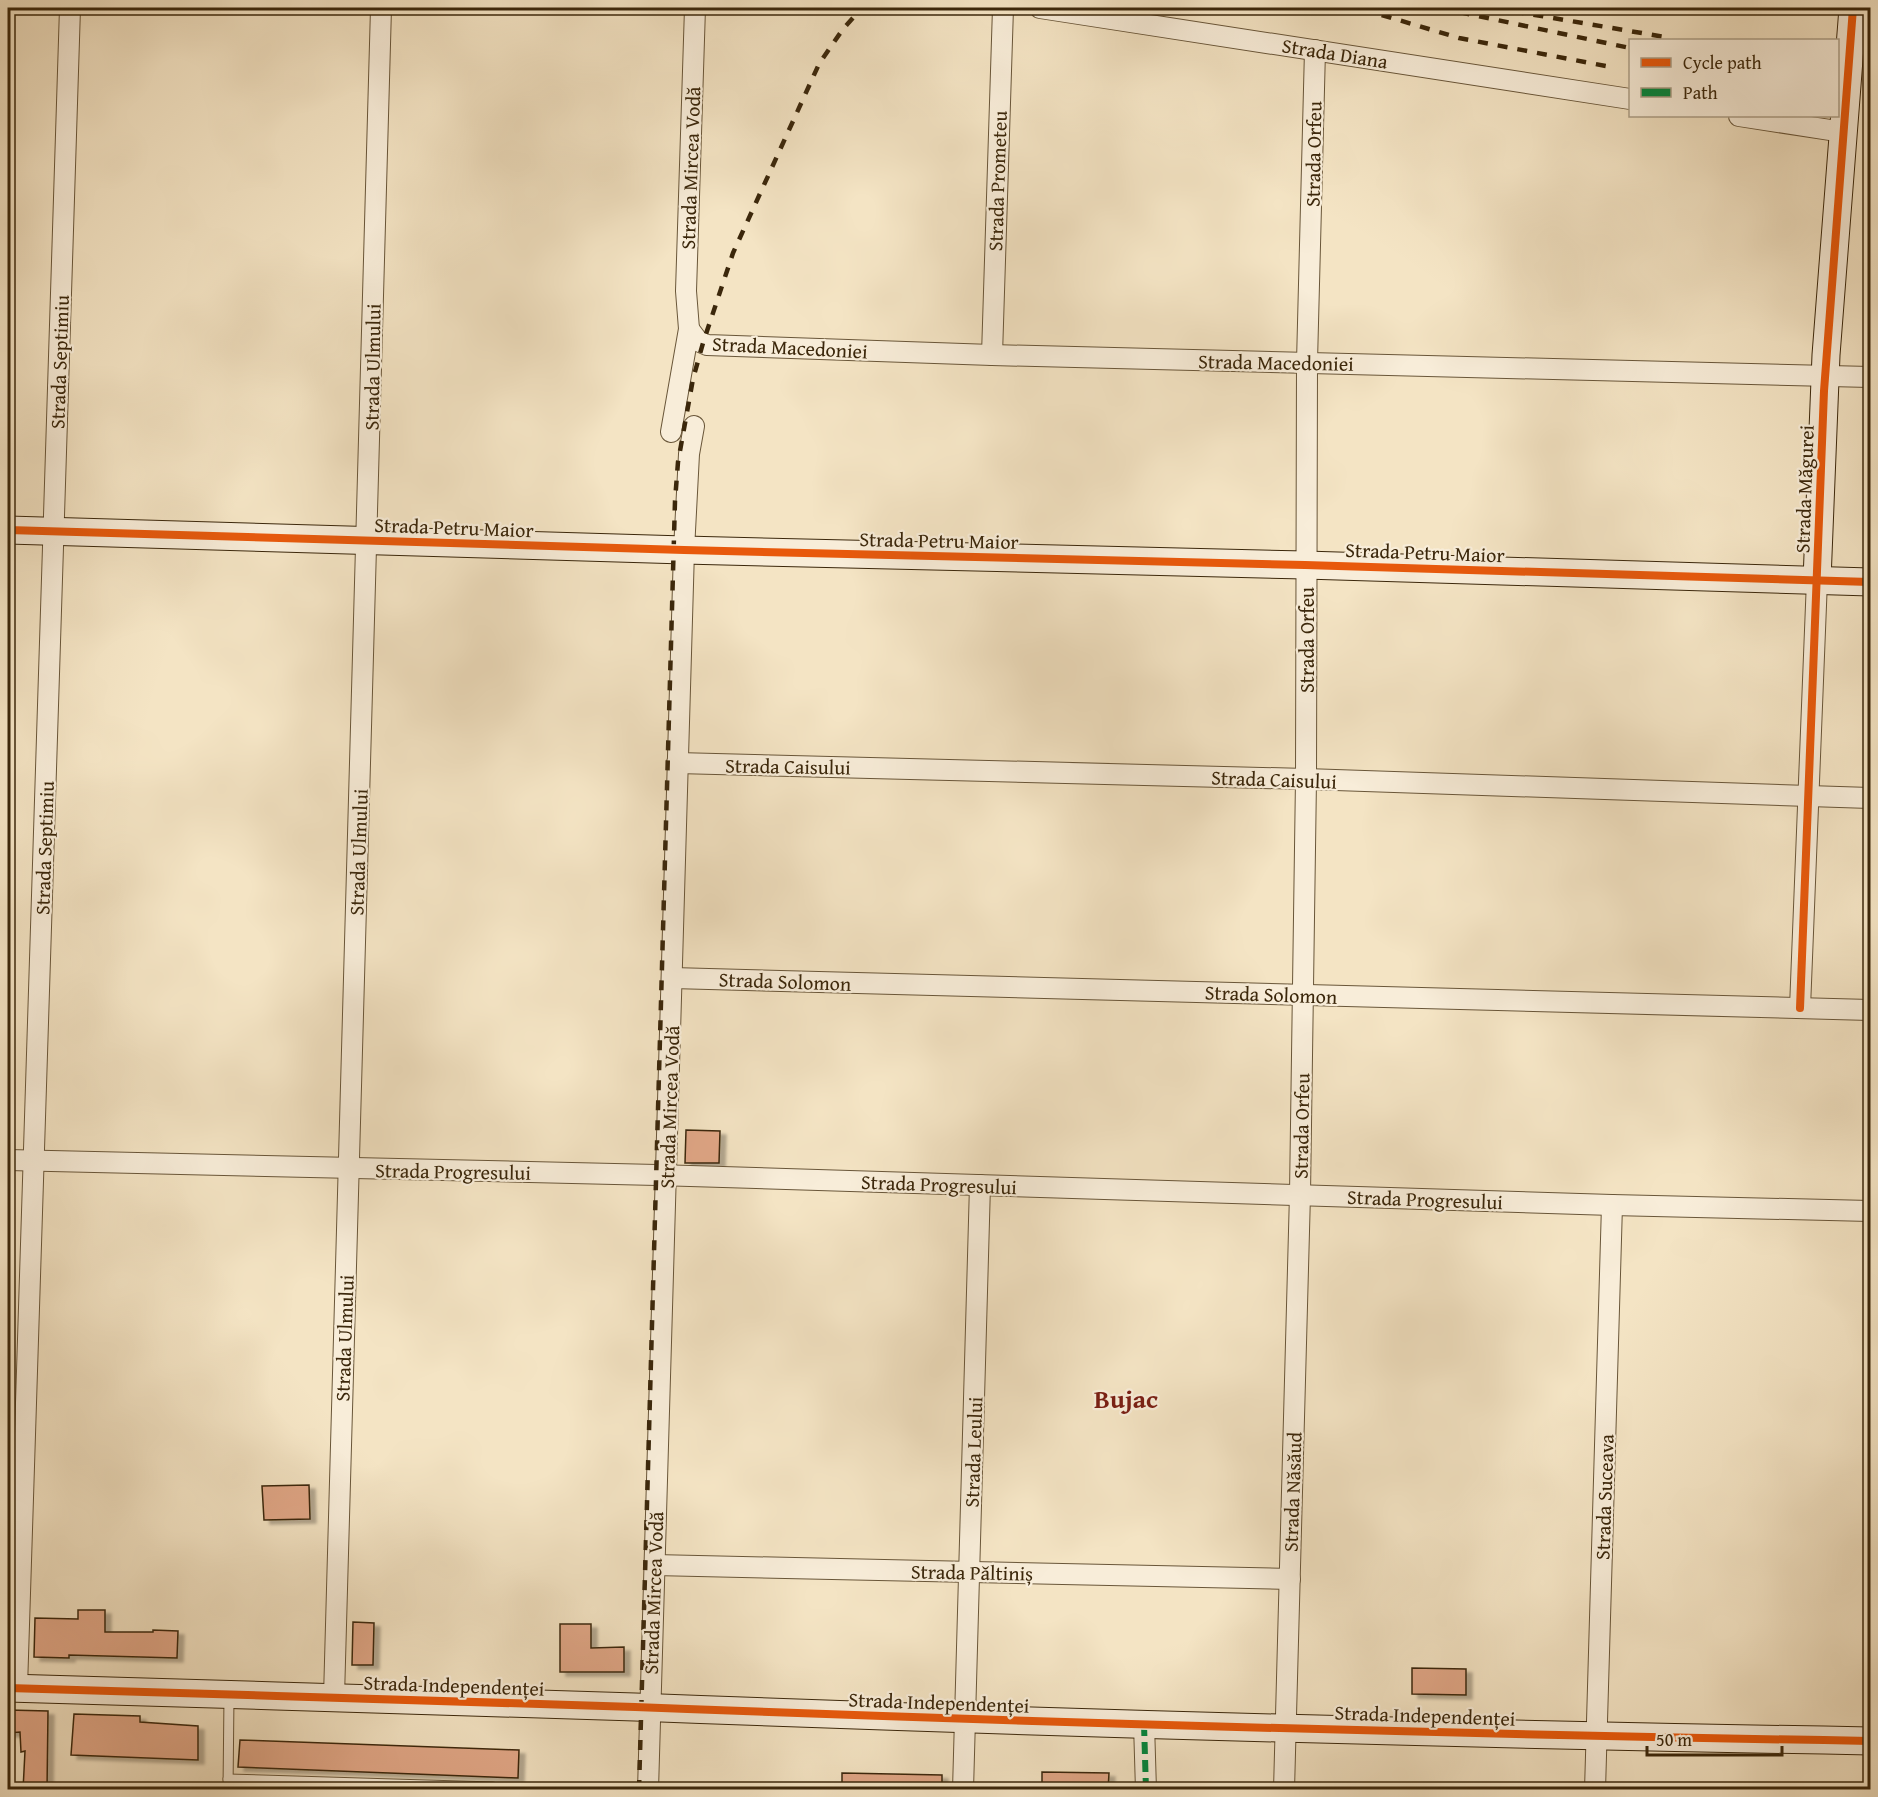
<svg xmlns="http://www.w3.org/2000/svg" width="1878" height="1797" font-family="'Gentium Book Plus',serif">
	<style>
		.building { fill: #e1a787; stroke: #3b270b; stroke-width: 1.5; filter: url(#shadow) }
		.lines { fill: none; stroke-linecap: round; stroke-linejoin: round }
		.lane-casing { stroke: #695639; stroke-width: 11 }
		.street-casing { stroke: #695639; stroke-width: 22 }
		.secondary-casing { stroke: #3b270b; stroke-width: 29 }
		.lane { stroke: #f8edd9; stroke-width: 9 }
		.street { stroke: #f8edd9; stroke-width: 20 }
		.secondary { stroke: #f8edd9; stroke-width: 27 }
		.rail { stroke: #3b270b; stroke-width: 4.5; stroke-dasharray: 10 10; stroke-linecap: butt }
		.quiet { stroke: #00873e; stroke-width: 6; stroke-dasharray: 12 6; stroke-linecap: butt }
		.cycleway-casing { stroke: #f8edd9; stroke-width: 11 }
		.cycleway { stroke: #e8590c; stroke-width: 8 }
		.labels { text-anchor: middle; dominant-baseline: central; stroke-width: 4.5; stroke-linejoin: round; paint-order: stroke }
		.street-label { font-size: 20px; fill: #3b270b; stroke: #f8edd9 }
		.district-label { font-size: 26px; font-weight: bold; fill: #7a1f14; stroke: #f8edd9 }
	</style>
	<defs>
		<filter id="shadow"><feDropShadow dx="6" dy="4" stdDeviation="1.5" flood-color="#0004"/></filter>
	</defs>
	<rect width="100%" height="100%" fill="#f4e4c4"/>
	<filter id="stains"><feTurbulence type="fractalNoise" baseFrequency=".00333" numOctaves="4"/><feColorMatrix values="0 0 0 0 .2 0 0 0 0 .09 0 0 0 0 .02 0 0 0 .5 -.17"/></filter>
	<radialGradient id="worn" r=".72"><stop offset=".6" stop-color="#630" stop-opacity="0"/><stop offset="1" stop-color="#630" stop-opacity=".3"/></radialGradient>
	<g class="building">
		<path d="M 686,1130 L 720,1131 L 719,1163 L 685,1163 Z"/>
		<path d="M 309,1485 L 310,1519 L 264,1520 L 262,1486 Z"/>
		<path d="M 78,1610 L 105,1610 L 105,1632 L 153,1632 L 153,1630 L 178,1631 L 177,1658 L 69,1655 L 69,1658 L 34,1657 L 35,1618 L 78,1619 Z"/>
		<path d="M 353,1622 L 374,1623 L 373,1665 L 352,1665 Z"/>
		<path d="M 560,1624 L 591,1624 L 591,1648 L 624,1647 L 624,1672 L 560,1672 Z"/>
		<path d="M 1412,1668 L 1466,1669 L 1466,1695 L 1412,1694 Z"/>
		<path d="M 8,1710 L 48,1711 L 47,1790 L 23,1790 L 25,1751 L 21,1752 L 20,1732 L 8,1733 Z"/>
		<path d="M 74,1714 L 140,1716 L 140,1722 L 198,1726 L 198,1760 L 71,1755 Z"/>
		<path d="M 240,1740 L 519,1750 L 518,1778 L 238,1767 Z"/>
		<path d="M 1042,1772 L 1109,1773 L 1108,1790 L 1042,1790 Z"/>
		<path d="M 842,1773 L 942,1775 L 942,1790 L 842,1790 Z"/>
	</g>
	<g class="lines">
		<defs>
			<g id="lane">
				<path d="M 228,1779 L 493,1787"/>
				<path d="M 228,1790 L 229,1697"/>
			</g>
			<g id="street">
				<path d="M 1040,8 L 1630,99"/>
				<path d="M 1852,15 L 1870,16"/>
				<path d="M 1739,116 L 1843,132"/>
				<path d="M 689,329 L 698,341 L 707,345 L 992,355 L 1870,377"/>
				<path d="M 992,355 L 1003,8"/>
				<path d="M 671,432 L 689,329 L 686,291 L 695,8"/>
				<path d="M 677,763 L 1306,779 L 1870,798"/>
				<path d="M 672,978 L 1870,1010"/>
				<path d="M 1800,1008 L 1817,580"/>
				<path d="M 8,1160 L 657,1175 L 1612,1205 L 1870,1211"/>
				<path d="M 654,1565 L 1290,1579"/>
				<path d="M 17,1688 L 70,8"/>
				<path d="M 334,1697 L 381,8"/>
				<path d="M 1144,1724 L 1146,1790"/>
				<path d="M 648,1790 L 684,550 L 689,454 L 694,426"/>
				<path d="M 963,1790 L 980,1185"/>
				<path d="M 1284,1790 L 1300,1194 L 1306,779 L 1307,362 L 1315,50"/>
				<path d="M 1595,1790 L 1612,1205"/>
			</g>
			<g id="secondary">
				<path d="M 8,530 L 684,550 L 1305,565 L 1870,582"/>
				<path d="M 1817,580 L 1826,355 L 1853,8"/>
				<path d="M 8,1688 C 217,1695 426,1699 635,1707 C 1046,1723 1458,1734 1870,1741"/>
			</g>
		</defs>
		<use href="#lane" class="lane-casing"/>
		<use href="#street" class="street-casing"/>
		<use href="#secondary" class="secondary-casing"/>
		<use href="#lane" class="lane"/>
		<use href="#street" class="street"/>
		<use href="#secondary" class="secondary"/>
		<g class="rail">
			<path d="M 1363,8 L 1375,13 L 1459,38 L 1611,67"/>
			<path d="M 1440,8 L 1630,48"/>
			<path d="M 1494,8 L 1665,37"/>
			<path d="M 639,1790 L 675,501 L 678,462 L 693,379 L 703,343 L 733,253 L 819,64 L 843,29 L 862,8"/>
		</g>
		<path class="quiet" d="M 1144,1724 L 1146,1790"/>
		<defs>
			<g id="cycleway">
				<path d="M 8,530 L 684,550 L 1305,565 L 1870,582"/>
				<path d="M 1800,1008 L 1824,391 L 1853,8"/>
				<path d="M 8,1688 C 217,1695 426,1699 635,1707 C 1046,1723 1458,1734 1870,1741"/>
			</g>
		</defs>
		<use href="#cycleway" class="cycleway-casing"/>
		<use href="#cycleway" class="cycleway"/>
	</g>
	<g class="labels">
		<g class="street-label">
			<text transform="translate(1335 53) rotate(9)">Strada Diana</text>
			<text transform="translate(1313 154) rotate(-89)">Strada Orfeu</text>
			<text transform="translate(690 168) rotate(-88)">Strada Mircea Vodă</text>
			<text transform="translate(997 181) rotate(-88)">Strada Prometeu</text>
			<text transform="translate(790 347) rotate(3)">Strada Macedoniei</text>
			<text transform="translate(59 362) rotate(-88)">Strada Septimiu</text>
			<text transform="translate(1276 362) rotate(1)">Strada Macedoniei</text>
			<text transform="translate(372 367) rotate(-89)">Strada Ulmului</text>
			<text transform="translate(1804 489) rotate(-88)">Strada Măgurei</text>
			<text transform="translate(454 527) rotate(2)">Strada Petru Maior</text>
			<text transform="translate(939 540) rotate(1)">Strada Petru Maior</text>
			<text transform="translate(1425 552) rotate(2)">Strada Petru Maior</text>
			<text transform="translate(1306 640) rotate(-90)">Strada Orfeu</text>
			<text transform="translate(788 766) rotate(1)">Strada Caisului</text>
			<text transform="translate(1274 779) rotate(2)">Strada Caisului</text>
			<text transform="translate(44 848) rotate(-88)">Strada Septimiu</text>
			<text transform="translate(358 852) rotate(-88)">Strada Ulmului</text>
			<text transform="translate(785 981) rotate(2)">Strada Solomon</text>
			<text transform="translate(1271 994) rotate(2)">Strada Solomon</text>
			<text transform="translate(669 1107) rotate(-88)">Strada Mircea Vodă</text>
			<text transform="translate(1301 1126) rotate(-89)">Strada Orfeu</text>
			<text transform="translate(453 1171) rotate(1)">Strada Progresului</text>
			<text transform="translate(939 1184) rotate(2)">Strada Progresului</text>
			<text transform="translate(1425 1199) rotate(2)">Strada Progresului</text>
			<text transform="translate(344 1338) rotate(-88)">Strada Ulmului</text>
			<text transform="translate(973 1452) rotate(-88)">Strada Leului</text>
			<text transform="translate(1292 1492) rotate(-88)">Strada Năsăud</text>
			<text transform="translate(1604 1497) rotate(-88)">Strada Suceava</text>
			<text transform="translate(972 1572) rotate(1)">Strada Păltiniș</text>
			<text transform="translate(653 1593) rotate(-88)">Strada Mircea Vodă</text>
			<text transform="translate(454 1685) rotate(2)">Strada Independenței</text>
			<text transform="translate(939 1702) rotate(2)">Strada Independenței</text>
			<text transform="translate(1425 1715) rotate(2)">Strada Independenței</text>
		</g>
		<g class="district-label">
			<text x="1126" y="1398">Bujac</text>
		</g>
	</g>
	<rect width="1878" height="1797" fill="none" stroke="#f4e4c4" stroke-width="30"/>
	<rect x="9" y="9" width="1860" height="1779" fill="none" stroke="#3b270b" stroke-width="3"/>
	<rect x="15" y="15" width="1848" height="1767" fill="none" stroke="#3b270b" stroke-width="1.5"/>
	<rect x="1629" y="39" width="210" height="78" fill="#f8edd9" stroke="#ac9e87" stroke-width="1.5"/>
	<rect x="1641" y="58" width="30" height="9" fill="#e8590c" stroke="#ac9e87" stroke-width="1.5"/>
	<text x="1683" y="69" font-size="18" fill="#3b270b">Cycle path</text>
	<rect x="1641" y="88" width="30" height="9" fill="#00873e" stroke="#ac9e87" stroke-width="1.5"/>
	<text x="1683" y="99" font-size="18" fill="#3b270b">Path</text>
	<path d="M1647 1746v9h135v-9" fill="none" stroke="#3b270b" stroke-width="3"/>
	<text x="1656" y="1746" font-size="18" fill="#3b270b" stroke="#f8edd9" stroke-width="4.5" paint-order="stroke">50 m</text>
	<rect width="100%" height="100%" filter="url(#stains)"/>
	<rect width="100%" height="100%" fill="url(#worn)"/>
</svg>
